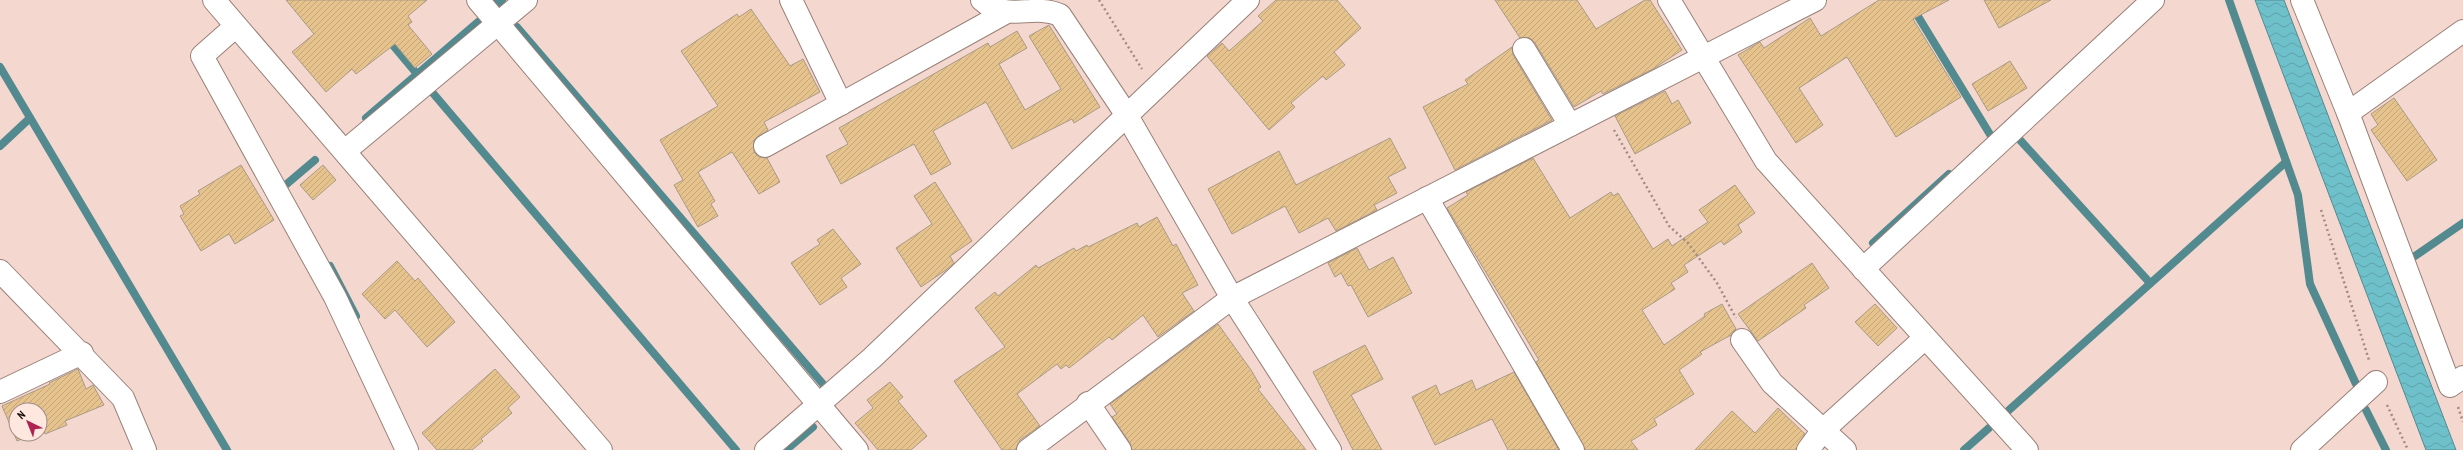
<svg xmlns="http://www.w3.org/2000/svg" width="2463" height="450" font-family="'PT Sans Narrow',sans-serif">
	<style>
		.water { fill: url(#water-waves); stroke: #538a90 }
		.lines { fill: none; stroke-linecap: round; stroke-linejoin: round }
		.stream { stroke: #538a90; stroke-width: 8 }
		.building { fill: url(#building-hatch); stroke: #a89b86 }
		.minor-casing { stroke: #998078; stroke-width: 24 }
		.path { stroke: #a18c85; stroke-width: 2.5; stroke-dasharray: 2 3; stroke-linecap: butt }
		.minor { stroke: #fff; stroke-width: 22 }
	</style>
	<defs>
		<pattern id="water-waves" width="16" height="10" patternUnits="userSpaceOnUse"><rect width="16" height="10" fill="#6ec0ca"/><path d="M0 5q4-4 8 0t8 0" fill="none" stroke="#5ea4ac"/></pattern>
		<pattern id="building-hatch" width="6" height="6" patternUnits="userSpaceOnUse"><rect width="6" height="6" fill="#e6c38d"/><path d="M-1 1l2-2M0 6l6-6M5 7l2-2" fill="none" stroke="#c4a678"/></pattern>
	</defs>
	<rect width="100%" height="100%" fill="#f4d8cf"/>
	<path class="water" d="M 2255,0 L 2284,0 L 2456,450 L 2426,450 Z"/>
	<g class="lines">
		<g class="stream">
			<path d="M 497,0 L 499,3 L 502,0"/>
			<path d="M 1908,0 L 1991,136"/>
			<path d="M 2229,0 L 2298,195 L 2310,284 L 2356,384"/>
			<path d="M 517,27 L 823,384"/>
			<path d="M 386,37 L 417,74"/>
			<path d="M 0,67 L 227,450"/>
			<path d="M 432,92 L 736,450"/>
			<path d="M 366,118 L 478,22"/>
			<path d="M 2020,140 L 2150,283"/>
			<path d="M 0,146 L 30,118"/>
			<path d="M 285,193 L 282,188 L 315,160"/>
			<path d="M 1873,243 L 1949,174"/>
			<path d="M 2415,256 L 2463,223"/>
			<path d="M 330,266 L 356,316"/>
			<path d="M 2009,410 L 2286,162"/>
			<path d="M 2366,410 L 2386,450"/>
			<path d="M 786,450 L 813,427"/>
			<path d="M 1964,450 L 1989,428"/>
		</g>
	</g>
	<g class="building">
		<path d="M 286,0 L 427,0 L 408,16 L 412,22 L 408,25 L 432,54 L 415,68 L 395,44 L 356,74 L 352,69 L 326,92 L 292,52 L 314,34 Z"/>
		<path d="M 1276,0 L 1337,0 L 1361,28 L 1334,52 L 1345,65 L 1326,80 L 1323,76 L 1291,103 L 1295,107 L 1269,130 L 1207,56 L 1222,43 L 1229,51 L 1263,21 L 1258,16 Z"/>
		<path d="M 1495,0 L 1577,0 L 1596,29 L 1645,0 L 1650,0 L 1682,50 L 1653,69 L 1603,94 L 1601,91 L 1574,107 L 1535,43 L 1530,38 L 1520,38 Z"/>
		<path d="M 1879,0 L 1949,0 L 1913,19 L 1961,97 L 1896,137 L 1847,57 L 1799,88 L 1823,125 L 1796,143 L 1738,55 L 1760,42 L 1764,48 L 1810,18 L 1821,36 Z"/>
		<path d="M 1984,0 L 2051,0 L 1999,28 Z"/>
		<path d="M 751,9 L 790,66 L 803,59 L 820,92 L 764,122 L 768,130 L 754,140 L 754,152 L 759,157 L 767,158 L 780,182 L 759,194 L 732,152 L 698,172 L 715,201 L 711,204 L 718,216 L 698,227 L 674,185 L 683,180 L 660,140 L 718,106 L 681,51 L 737,14 L 739,17 Z"/>
		<path d="M 1049,25 L 1100,107 L 1074,123 L 1072,119 L 1012,149 L 986,102 L 933,131 L 951,164 L 931,175 L 914,144 L 841,184 L 826,156 L 848,144 L 839,128 L 988,43 L 990,47 L 1017,31 L 1027,48 L 999,64 L 1025,110 L 1061,89 L 1029,36 Z"/>
		<path d="M 1512,47 L 1513,55 L 1552,120 L 1455,170 L 1423,107 L 1468,84 L 1465,80 Z"/>
		<path d="M 2010,61 L 2027,88 L 1988,111 L 1972,84 Z"/>
		<path d="M 1665,91 L 1672,104 L 1678,100 L 1691,123 L 1635,154 L 1615,116 Z"/>
		<path d="M 2394,98 L 2437,160 L 2407,181 L 2371,130 L 2378,125 L 2371,114 Z"/>
		<path d="M 1390,138 L 1406,168 L 1388,177 L 1397,193 L 1374,205 L 1377,210 L 1336,231 L 1328,218 L 1299,233 L 1285,206 L 1232,234 L 1208,189 L 1279,151 L 1296,185 Z"/>
		<path d="M 1533,158 L 1570,218 L 1611,192 L 1613,196 L 1618,193 L 1653,249 L 1668,239 L 1672,246 L 1708,222 L 1699,210 L 1735,185 L 1755,213 L 1738,225 L 1742,232 L 1724,245 L 1721,241 L 1684,265 L 1688,272 L 1671,283 L 1675,289 L 1642,310 L 1664,345 L 1705,316 L 1704,314 L 1722,304 L 1736,329 L 1731,335 L 1700,352 L 1702,354 L 1679,370 L 1694,394 L 1654,419 L 1657,425 L 1631,441 L 1638,450 L 1585,450 L 1536,362 L 1539,360 L 1447,208 L 1468,195 L 1466,192 Z"/>
		<path d="M 241,165 L 274,220 L 235,244 L 229,234 L 201,251 L 180,216 L 184,214 L 180,206 L 200,194 L 198,191 Z"/>
		<path d="M 323,165 L 336,180 L 313,200 L 300,185 Z"/>
		<path d="M 935,182 L 972,241 L 950,256 L 954,263 L 946,270 L 921,287 L 896,248 L 932,224 L 914,196 Z"/>
		<path d="M 1157,217 L 1173,246 L 1176,244 L 1198,285 L 1182,293 L 1194,311 L 1158,337 L 1143,315 L 1112,340 L 1109,337 L 1069,368 L 1066,365 L 1061,369 L 1057,364 L 1017,394 L 1040,426 L 1020,440 L 1016,450 L 1002,450 L 954,381 L 1005,347 L 975,308 L 995,292 L 998,296 L 1036,265 L 1038,268 L 1074,248 L 1076,251 L 1087,245 L 1088,247 L 1137,223 L 1139,227 Z"/>
		<path d="M 833,229 L 861,264 L 841,278 L 847,287 L 820,305 L 791,263 L 820,244 L 817,240 Z"/>
		<path d="M 1357,248 L 1369,270 L 1393,257 L 1412,293 L 1368,317 L 1351,285 L 1348,286 L 1341,273 L 1335,277 L 1328,263 Z"/>
		<path d="M 397,261 L 415,281 L 418,278 L 455,322 L 427,347 L 395,310 L 385,319 L 362,294 Z"/>
		<path d="M 1812,263 L 1829,288 L 1804,305 L 1806,308 L 1758,341 L 1738,314 Z"/>
		<path d="M 1875,304 L 1897,328 L 1878,346 L 1855,322 Z"/>
		<path d="M 1218,324 L 1251,370 L 1261,387 L 1258,389 L 1306,450 L 1132,450 L 1130,443 L 1112,417 L 1117,414 L 1110,404 Z"/>
		<path d="M 1365,345 L 1383,379 L 1351,395 L 1382,450 L 1353,450 L 1313,372 Z"/>
		<path d="M 78,369 L 86,389 L 93,385 L 104,405 L 65,421 L 67,425 L 45,434 L 44,430 L 40,431 L 40,410 L 16,410 L 16,434 L 34,434 L 17,441 L 2,406 L 50,384 L 49,383 Z"/>
		<path d="M 495,369 L 520,397 L 508,408 L 512,413 L 481,439 L 483,441 L 472,450 L 437,450 L 422,433 Z"/>
		<path d="M 1514,372 L 1559,450 L 1508,450 L 1492,419 L 1435,445 L 1412,397 L 1436,385 L 1440,395 L 1472,380 L 1476,390 Z"/>
		<path d="M 890,382 L 903,397 L 898,401 L 927,436 L 911,450 L 878,450 L 855,423 L 873,408 L 867,400 Z"/>
		<path d="M 1778,408 L 1805,434 L 1796,450 L 1695,450 L 1732,411 L 1755,433 Z"/>
	</g>
	<g class="lines">
		<defs>
			<g id="minor">
				<path d="M 214,0 L 601,450"/>
				<path d="M 478,0 L 857,450"/>
				<path d="M 791,0 L 841,104"/>
				<path d="M 982,0 C 1007,23 1032,3 1060,15 L 1126,114 L 1232,298 L 1330,450"/>
				<path d="M 1669,0 L 1766,161 L 2027,450"/>
				<path d="M 2302,0 L 2348,113 L 2450,386 L 2463,377"/>
				<path d="M 236,26 L 202,56 L 335,297 L 407,450"/>
				<path d="M 1524,49 L 1570,125"/>
				<path d="M 2348,113 L 2463,31"/>
				<path d="M 765,146 L 1005,13"/>
				<path d="M 345,151 L 526,0"/>
				<path d="M 1427,198 L 1573,450"/>
				<path d="M 1863,269 L 2153,0"/>
				<path d="M 0,271 L 123,398 L 145,450"/>
				<path d="M 1742,340 L 1772,383 L 1845,450"/>
				<path d="M 0,392 L 82,353"/>
				<path d="M 1088,403 L 1120,450"/>
				<path d="M 766,450 L 872,358 L 1248,0"/>
				<path d="M 1028,450 L 1232,298 L 1815,0"/>
				<path d="M 1808,450 L 1822,431 L 1925,338"/>
				<path d="M 2302,450 L 2376,382"/>
			</g>
		</defs>
		<use href="#minor" class="minor-casing"/>
		<g class="path">
			<path d="M 1099,0 L 1142,69"/>
			<path d="M 1614,130 L 1669,226 L 1688,243 L 1717,283 L 1736,318"/>
			<path d="M 2321,210 L 2369,360"/>
			<path d="M 2387,405 L 2408,450"/>
			<path d="M 2458,407 L 2463,422"/>
		</g>
		<use href="#minor" class="minor"/>
	</g>
	<g transform="translate(28 422) rotate(317)"><circle r="19" fill="#fde7df" stroke="#a08f89"/>
	<path d="M0-3L7 15L0 10L-7 15Z" fill="#b22153"/>
	<text y="-6" font-size="11" font-weight="bold" text-anchor="middle" fill="#140b08">N</text>
	</g>
</svg>
